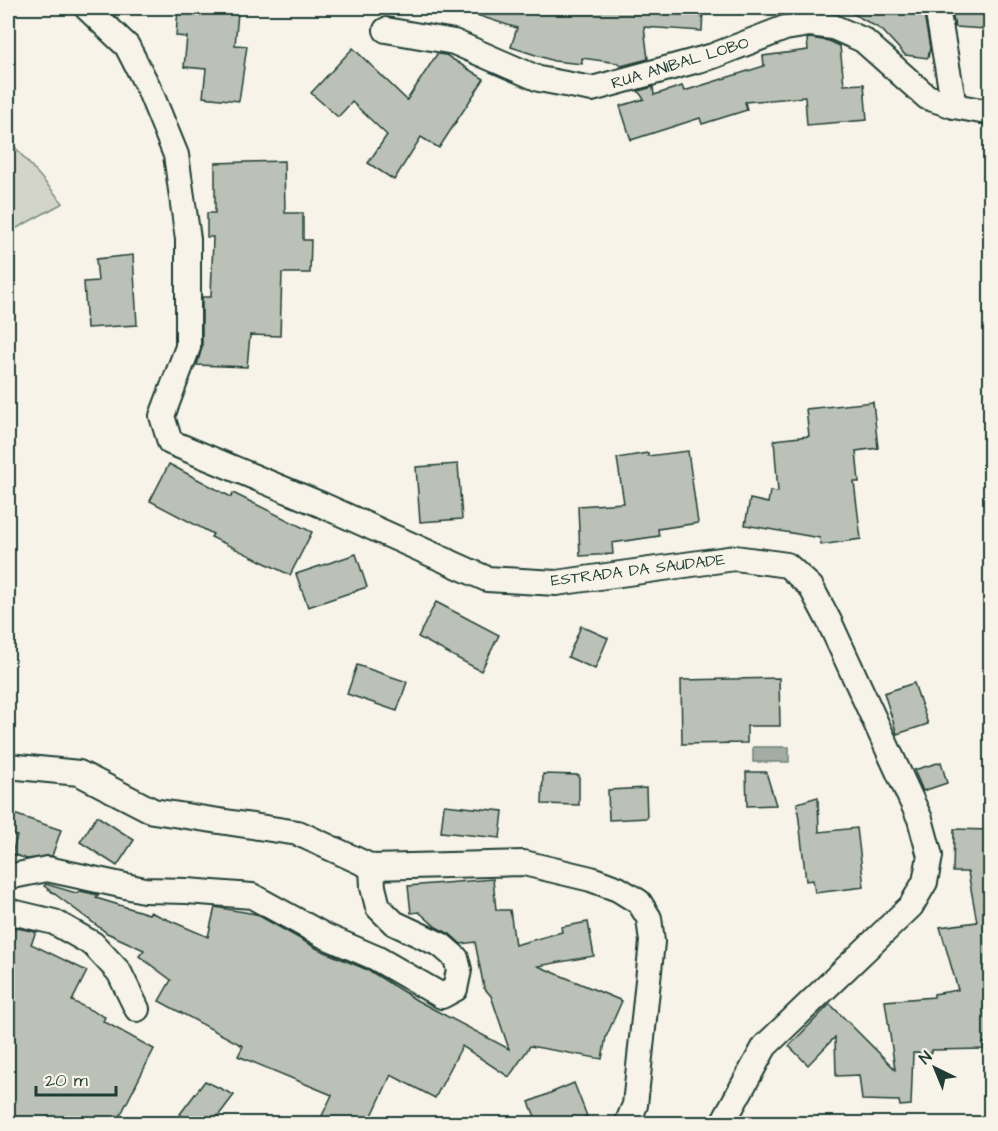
<svg xmlns="http://www.w3.org/2000/svg" width="998" height="1131" font-family="'Architects Daughter',sans-serif">
	<style>
		.green { fill: #d3d5ca; stroke: #79897f; stroke-width: 1.5 }
		.water { fill: #a4ada3; stroke: #6f8077; stroke-width: 1.5 }
		.building { fill: #bbc1b6; stroke: #1f3d34; stroke-width: 1.5 }
		.lines { fill: none; stroke-linecap: round; stroke-linejoin: round }
		.minor-casing { stroke: #1f3d34; stroke-width: 28 }
		.minor { stroke: #f7f3e8; stroke-width: 24 }
		.labels { text-anchor: middle; dominant-baseline: central; stroke-width: 5; stroke-linejoin: round; paint-order: stroke }
		.street-label { font-size: 16px; fill: #1f3d34; stroke: #f7f3e8 }
	</style>
	<rect width="100%" height="100%" fill="#f7f3e8"/>
	<filter id="ink" filterUnits="userSpaceOnUse"><feTurbulence type="fractalNoise" baseFrequency=".0167" numOctaves="2"/><feDisplacementMap in="SourceGraphic" scale="12" xChannelSelector="R" yChannelSelector="G"/><feConvolveMatrix kernelMatrix="1 2 1 2 8 2 1 2 1" color-interpolation-filters="sRGB"/></filter>
	<g filter="url(#ink)">
		<path class="green" d="M 8,139 L 63,203 L 8,233 Z"/>
		<rect class="water" x="753" y="747" width="36" height="15"/>
		<g class="building">
			<path d="M 178,8 L 238,13 L 235,45 L 247,46 L 239,101 L 203,97 L 206,69 L 184,67 L 187,37 L 176,36 Z"/>
			<path d="M 467,8 L 703,8 L 702,31 L 644,27 L 648,59 L 621,66 L 618,63 L 582,58 L 582,64 L 554,61 L 511,47 L 517,28 L 467,12 Z"/>
			<path d="M 843,8 L 923,8 L 930,48 L 928,58 L 905,55 L 882,30 Z"/>
			<path d="M 951,8 L 987,8 L 986,29 L 955,27 Z"/>
			<path d="M 810,38 L 829,41 L 840,46 L 844,85 L 864,84 L 867,120 L 807,125 L 805,97 L 745,102 L 747,110 L 702,124 L 700,118 L 631,140 L 620,106 L 644,99 L 638,91 L 653,87 L 654,95 L 682,86 L 684,91 L 764,66 L 763,56 L 808,50 L 807,39 Z"/>
			<path d="M 353,48 L 407,100 L 437,54 L 446,55 L 484,79 L 439,148 L 421,137 L 394,180 L 368,163 L 387,135 L 352,102 L 338,117 L 311,93 Z"/>
			<path d="M 284,161 L 285,213 L 303,213 L 303,240 L 311,240 L 310,273 L 282,273 L 280,336 L 250,335 L 247,367 L 197,365 L 202,347 L 202,297 L 211,297 L 213,237 L 207,237 L 207,213 L 215,213 L 215,163 Z"/>
			<path d="M 133,255 L 137,325 L 87,328 L 84,282 L 98,281 L 96,259 Z"/>
			<path d="M 873,402 L 878,448 L 856,451 L 859,482 L 854,482 L 861,539 L 821,545 L 820,538 L 745,525 L 750,499 L 768,503 L 770,491 L 778,492 L 774,440 L 809,436 L 806,409 Z"/>
			<path d="M 688,451 L 698,523 L 658,529 L 659,536 L 612,543 L 613,554 L 580,556 L 578,506 L 624,503 L 617,458 L 648,453 L 648,456 Z"/>
			<path d="M 169,464 L 231,497 L 233,493 L 312,532 L 290,575 L 211,537 L 213,534 L 150,501 Z"/>
			<path d="M 458,464 L 462,519 L 420,522 L 416,467 Z"/>
			<path d="M 356,554 L 367,587 L 308,607 L 296,574 Z"/>
			<path d="M 436,602 L 499,635 L 481,671 L 418,637 Z"/>
			<path d="M 581,626 L 608,638 L 595,669 L 568,657 Z"/>
			<path d="M 357,665 L 407,682 L 397,711 L 347,694 Z"/>
			<path d="M 779,678 L 780,726 L 747,726 L 747,743 L 682,744 L 681,680 Z"/>
			<path d="M 914,683 L 928,724 L 897,734 L 884,693 Z"/>
			<path d="M 941,762 L 947,783 L 923,791 L 914,770 Z"/>
			<path d="M 746,772 L 766,772 L 776,805 L 747,806 Z"/>
			<path d="M 543,774 L 579,775 L 579,805 L 542,804 Z"/>
			<path d="M 646,788 L 647,818 L 609,820 L 608,790 Z"/>
			<path d="M 818,797 L 819,832 L 857,828 L 864,887 L 815,893 L 813,880 L 806,881 L 797,803 Z"/>
			<path d="M 444,805 L 503,811 L 500,838 L 441,832 Z"/>
			<path d="M 8,812 L 61,830 L 52,856 L 27,859 L 12,854 L 17,836 L 8,833 Z"/>
			<path d="M 97,816 L 134,840 L 117,866 L 80,842 Z"/>
			<path d="M 954,829 L 990,830 L 990,1043 L 983,1043 L 984,1049 L 932,1050 L 932,1053 L 913,1053 L 911,1105 L 900,1106 L 899,1101 L 862,1100 L 859,1075 L 836,1076 L 835,1037 L 808,1065 L 789,1046 L 830,1004 L 895,1069 L 885,1001 L 934,997 L 934,994 L 958,990 L 940,927 L 977,922 L 968,872 L 953,872 Z"/>
			<path d="M 493,879 L 496,910 L 510,910 L 515,945 L 562,932 L 561,927 L 588,922 L 594,956 L 538,966 L 622,1001 L 606,1037 L 602,1059 L 530,1046 L 509,1077 L 462,1046 L 435,1098 L 391,1075 L 368,1124 L 318,1124 L 332,1095 L 238,1056 L 243,1046 L 159,1001 L 171,980 L 139,956 L 144,950 L 107,933 L 44,886 L 46,884 L 76,893 L 80,891 L 98,895 L 96,898 L 149,914 L 150,912 L 208,937 L 215,907 L 256,914 L 318,949 L 370,971 L 418,1001 L 509,1049 L 491,996 L 484,988 L 475,942 L 461,944 L 450,934 L 436,927 L 419,912 L 411,913 L 408,886 Z"/>
			<path d="M 8,926 L 36,932 L 31,944 L 87,971 L 72,1001 L 105,1017 L 103,1021 L 154,1049 L 116,1124 L 26,1124 L 8,1113 Z"/>
			<path d="M 205,1081 L 234,1095 L 212,1124 L 192,1124 L 180,1114 Z"/>
			<path d="M 574,1083 L 587,1116 L 570,1124 L 538,1124 L 529,1102 Z"/>
		</g>
		<g class="lines">
			<defs>
				<g id="minor">
					<path d="M 87,8 L 127,46 L 149,89 L 176,155 L 188,239 L 188,347 L 162,416 L 170,442 L 322,505 L 487,579 L 556,583 L 735,558 L 787,565 L 811,587 L 829,621 L 920,819 L 930,856 L 925,882 L 911,906 L 765,1046 L 722,1124"/>
					<path d="M 937,8 L 954,106"/>
					<path d="M 386,30 L 454,42 L 539,79 L 592,89 L 713,56 L 785,28 L 810,24 L 833,27 L 863,40 L 927,97 L 954,106 L 981,111 L 990,110"/>
					<path d="M 8,766 L 79,773 L 153,811 L 298,833 L 372,867 L 524,863 L 591,879 L 618,889 L 639,902 L 649,918 L 652,942 L 635,1105 L 627,1124"/>
					<path d="M 8,877 L 47,869 L 144,890 L 187,891 L 252,896 L 325,936 L 376,958 L 442,996 L 455,989 L 459,970 L 456,958 L 441,945 L 394,923 L 378,907 L 373,887 L 372,867"/>
					<path d="M 8,911 L 54,922 L 93,944 L 119,972 L 137,1009"/>
				</g>
			</defs>
			<use href="#minor" class="minor-casing"/>
			<use href="#minor" class="minor"/>
		</g>
	</g>
	<g class="labels">
		<g class="street-label">
			<text transform="translate(680 63) rotate(-17)">RUA ANIBAL LOBO</text>
			<text transform="translate(638 570) rotate(-7)">ESTRADA DA SAUDADE</text>
		</g>
	</g>
	<rect width="998" height="1131" fill="none" stroke="#f7f3e8" stroke-width="30"/>
	<rect x="15" y="15" width="968" height="1101" fill="none" stroke="#1f3d34" stroke-width="2" filter="url(#ink)"/>
	<g transform="translate(935 1068) rotate(317)" stroke="#f7f3e8" stroke-width="4.5" paint-order="stroke">
	<path d="M0-4.5L10 22L0 15L-10 22Z" fill="#1f3d34"/>
	<text y="-9" font-size="16" font-weight="bold" text-anchor="middle" fill="#1f3d34">N</text>
	</g>
	<path d="M36 1086v9h80v-9" fill="none" stroke="#1f3d34" stroke-width="3"/>
	<text x="45" y="1086" font-size="18" fill="#1f3d34" stroke="#f7f3e8" stroke-width="4.5" paint-order="stroke">20 m</text>
</svg>
